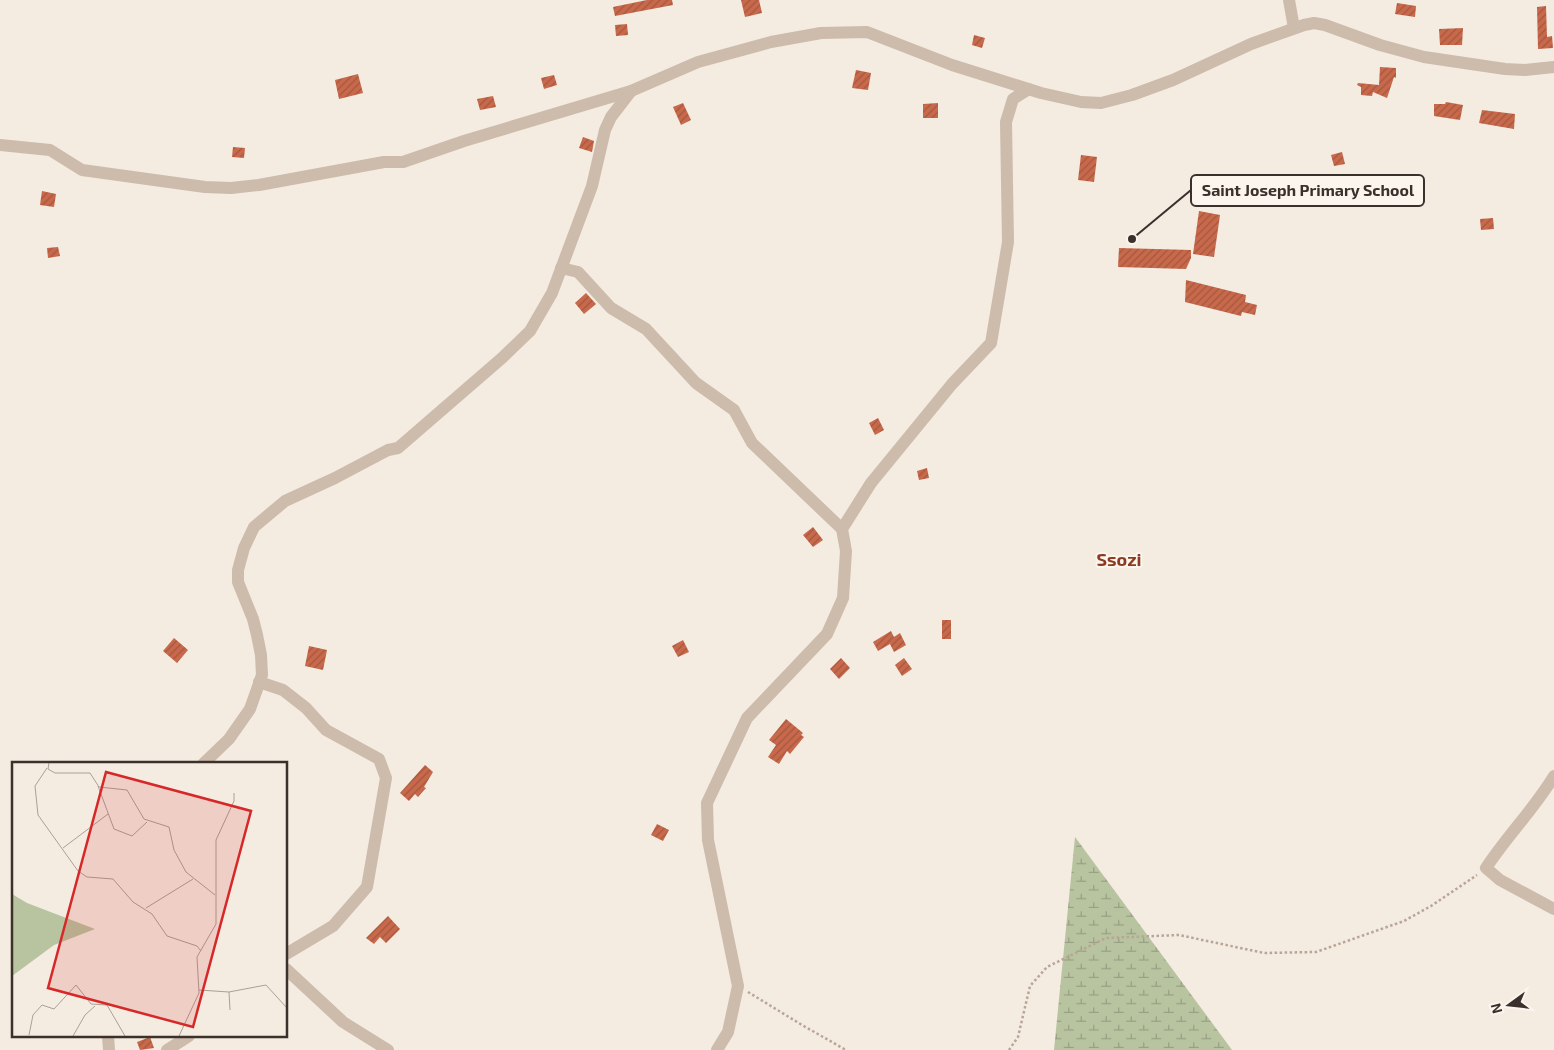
<svg xmlns="http://www.w3.org/2000/svg" width="1554" height="1050" font-family="'Exo 2',sans-serif">
	<style>
		.wetland { fill: url(#wetland-marsh) }
		.building { fill: url(#building-hatch) }
		.lines { fill: none; stroke-linecap: round; stroke-linejoin: round }
		.path { stroke: #b9a596; stroke-width: 2.5; stroke-dasharray: 2.5 2.5; stroke-linecap: butt }
		.minor { stroke: #cdbbac; stroke-width: 12 }
		.labels { text-anchor: middle; dominant-baseline: central; stroke-width: 4; stroke-linejoin: round; paint-order: stroke }
		.quarter-label { font-size: 18px; font-weight: bold; fill: #8c3b22; stroke: #fbf5ee }
		.inset-road { fill: none; stroke: #aaa098; stroke-width: 1 }
		.view { fill: #d62828; fill-opacity: 0.15; stroke: #d62828; stroke-width: 2.5 }
		.inset-edge { fill: none; stroke: #3b302b; stroke-width: 2.5 }
		.leader { fill: none; stroke: #3b302b; stroke-width: 2 }
		.callout-dot { fill: #3b302b; stroke: #fbf5ee; stroke-width: 2 }
		.callout { fill: #fbf5ee; stroke: #3b302b; stroke-width: 2 }
		.callout-label { font-size: 16px; text-anchor: middle; font-weight: bold; fill: #3b302b }
	</style>
	<defs>
		<pattern id="wetland-marsh" width="20" height="14" patternUnits="userSpaceOnUse" patternTransform="scale(1.25)"><rect width="20" height="14" fill="#b8c4a0"/><path d="M1 5h8M5 5V1M11 12h8M15 12V8" fill="none" stroke="#97a083"/></pattern>
		<pattern id="building-hatch" width="6" height="6" patternUnits="userSpaceOnUse" patternTransform="scale(1.25)"><rect width="6" height="6" fill="#c8694b"/><path d="M-1 1l2-2M0 6l6-6M5 7l2-2" fill="none" stroke="#a4573f"/></pattern>
	</defs>
	<rect width="100%" height="100%" fill="#f4ebe1"/>
	<path class="wetland" d="M 1075,837 L 1232,1050 L 1054,1050 Z"/>
	<g class="building">
		<path d="M 647,0 L 672,0 L 673,5 L 615,16 L 613,7 Z"/>
		<path d="M 741,0 L 759,0 L 762,13 L 745,17 Z"/>
		<path d="M 1397,3 L 1416,6 L 1415,17 L 1395,14 Z"/>
		<path d="M 1546,6 L 1547,37 L 1552,36 L 1553,48 L 1538,49 L 1537,7 Z"/>
		<path d="M 627,24 L 628,35 L 616,36 L 615,25 Z"/>
		<path d="M 1463,28 L 1462,45 L 1440,45 L 1439,29 Z"/>
		<path d="M 974,35 L 985,38 L 982,48 L 972,45 Z"/>
		<path d="M 1380,67 L 1396,68 L 1396,78 L 1394,77 L 1387,98 L 1373,92 L 1372,96 L 1361,95 L 1361,87 L 1357,85 L 1358,83 L 1379,85 Z"/>
		<path d="M 856,70 L 871,73 L 868,90 L 852,88 Z"/>
		<path d="M 358,74 L 363,93 L 339,99 L 335,80 Z"/>
		<path d="M 554,75 L 557,85 L 544,89 L 541,78 Z"/>
		<path d="M 493,96 L 496,107 L 480,110 L 477,99 Z"/>
		<path d="M 1446,102 L 1463,105 L 1460,120 L 1434,116 L 1434,104 L 1445,104 Z"/>
		<path d="M 683,103 L 691,120 L 681,125 L 673,107 Z"/>
		<path d="M 938,103 L 938,118 L 923,118 L 923,104 Z"/>
		<path d="M 1482,110 L 1515,114 L 1514,129 L 1479,123 Z"/>
		<path d="M 583,137 L 594,141 L 592,152 L 579,148 Z"/>
		<path d="M 233,147 L 245,148 L 244,158 L 232,157 Z"/>
		<path d="M 1342,152 L 1345,164 L 1334,166 L 1331,155 Z"/>
		<path d="M 1081,155 L 1097,157 L 1094,182 L 1078,180 Z"/>
		<path d="M 42,191 L 56,194 L 54,207 L 40,205 Z"/>
		<path d="M 1199,211 L 1220,215 L 1214,257 L 1193,254 Z"/>
		<path d="M 1493,218 L 1494,229 L 1481,230 L 1480,219 Z"/>
		<path d="M 58,247 L 60,256 L 48,258 L 47,248 Z"/>
		<path d="M 1119,248 L 1191,250 L 1191,258 L 1186,269 L 1118,267 Z"/>
		<path d="M 1186,280 L 1246,295 L 1245,302 L 1257,305 L 1255,315 L 1242,312 L 1241,316 L 1185,302 Z"/>
		<path d="M 586,293 L 596,304 L 584,314 L 575,303 Z"/>
		<path d="M 878,418 L 884,430 L 875,435 L 869,423 Z"/>
		<path d="M 927,468 L 929,478 L 919,480 L 917,471 Z"/>
		<path d="M 813,527 L 823,540 L 813,547 L 803,535 Z"/>
		<rect x="942" y="620" width="9" height="19"/>
		<path d="M 891,631 L 894,637 L 900,633 L 906,645 L 894,652 L 890,644 L 878,651 L 873,642 Z"/>
		<path d="M 174,638 L 188,650 L 177,663 L 163,651 Z"/>
		<path d="M 683,640 L 689,652 L 678,657 L 672,646 Z"/>
		<path d="M 309,646 L 327,650 L 323,670 L 305,666 Z"/>
		<path d="M 841,658 L 850,668 L 839,679 L 830,669 Z"/>
		<path d="M 904,658 L 912,669 L 902,676 L 895,665 Z"/>
		<path d="M 786,719 L 803,733 L 801,735 L 804,737 L 790,754 L 787,751 L 779,764 L 768,757 L 776,745 L 769,740 Z"/>
		<path d="M 425,765 L 433,772 L 424,787 L 426,788 L 418,797 L 415,794 L 409,801 L 400,793 Z"/>
		<path d="M 657,824 L 669,830 L 663,841 L 651,835 Z"/>
		<path d="M 388,916 L 400,929 L 386,943 L 380,937 L 374,944 L 366,938 Z"/>
		<path d="M 150,1037 L 154,1048 L 140,1050 L 137,1042 Z"/>
	</g>
	<g class="lines">
		<g class="path">
			<path d="M 748,992 L 802,1025 L 846,1050"/>
			<path d="M 1009,1050 L 1018,1037 L 1030,986 L 1047,967 L 1106,938 L 1179,935 L 1264,953 L 1316,952 L 1404,921 L 1431,906 L 1477,875"/>
		</g>
		<g class="minor">
			<path d="M 1289,0 L 1294,28"/>
			<path d="M 0,145 L 50,150 L 82,170 L 205,187 L 231,188 L 259,185 L 384,162 L 403,162 L 464,141 L 631,91 L 698,62 L 771,42 L 821,33 L 867,32 L 952,65 L 1041,93 L 1081,102 L 1101,103 L 1132,95 L 1173,80 L 1251,44 L 1304,25 L 1314,23 L 1325,25 L 1380,45 L 1424,57 L 1505,69 L 1525,70 L 1554,67"/>
			<path d="M 561,268 L 578,272 L 611,308 L 646,329 L 696,383 L 734,410 L 752,443 L 842,529"/>
			<path d="M 259,682 L 283,690 L 306,708 L 326,730 L 379,759 L 386,778 L 367,887 L 333,926 L 286,954"/>
			<path d="M 203,764 L 229,739 L 250,709 L 262,675 L 261,655 L 257,635 L 253,619 L 238,582 L 238,570 L 244,548 L 254,527 L 285,501 L 335,478 L 388,450 L 398,448 L 502,358 L 530,331 L 552,293 L 592,186 L 605,130 L 611,117 L 631,91"/>
			<path d="M 1554,776 C 1534,809 1507,836 1486,868 L 1500,880 L 1554,909"/>
			<path d="M 286,969 L 343,1022 L 388,1050"/>
			<path d="M 108,1036 L 109,1050"/>
			<path d="M 167,1050 L 189,1036"/>
			<path d="M 717,1050 L 728,1032 L 738,986 L 708,840 L 707,803 L 747,718 L 827,634 L 843,598 L 846,551 L 842,529 L 871,483 L 952,384 L 991,343 L 1008,242 L 1006,122 L 1013,99 L 1029,89"/>
		</g>
	</g>
	<g class="labels">
		<g class="quarter-label">
			<text x="1119" y="559">Ssozi</text>
		</g>
	</g>
	<g transform="translate(12 762)">
		<rect width="275" height="275" fill="#f4ebe1"/>
		<path d="M 0,132 L 15,141 L 83,167 L 42,183 L 0,214 Z" fill="#b8c4a0"/>
		<path class="inset-road" d="M 37,1 L 36,7 L 43,11 L 78,11 L 87,25 L 115,28 L 132,57 L 157,65 L 162,88 L 174,110 L 203,133M 35,6 L 23,24 L 26,53 L 66,109 L 75,115 L 101,117 L 121,140 L 140,152 L 155,174 L 185,184 L 189,189M 86,24 L 102,67 L 120,74 L 135,60M 51,86 L 96,52M 134,146 L 181,117M 187,228 L 217,230 L 218,248M 217,230 L 254,223 L 275,246M 17,273 L 21,253 L 30,243 L 42,247 L 64,223 L 79,242 L 95,243 L 113,274M 61,274 L 73,253 L 83,244M 167,274 L 187,231 L 185,195 L 204,162 L 204,78 L 222,39 L 222,31"/>
		<path class="view" d="M 94,10 L 239,49 L 181,265 L 36,226 Z"/>
		<rect width="275" height="275" class="inset-edge"/>
	</g>
	<path class="leader" d="M1132 239L1191 190"/>
	<circle class="callout-dot" cx="1132" cy="239" r="5"/>
	<rect class="callout" x="1191" y="175" width="233" height="31" rx="5"/>
	<g class="callout-label">
		<text x="1308" y="196">Saint Joseph Primary School</text>
	</g>
	<g transform="translate(1509 1005) rotate(255)" stroke="#fbf5ee" stroke-width="4" paint-order="stroke">
	<path d="M0-4L9 19L0 12L-9 19Z" fill="#3b302b"/>
	<text y="-8" font-size="14" font-weight="bold" text-anchor="middle" fill="#3b302b">N</text>
	</g>
</svg>
